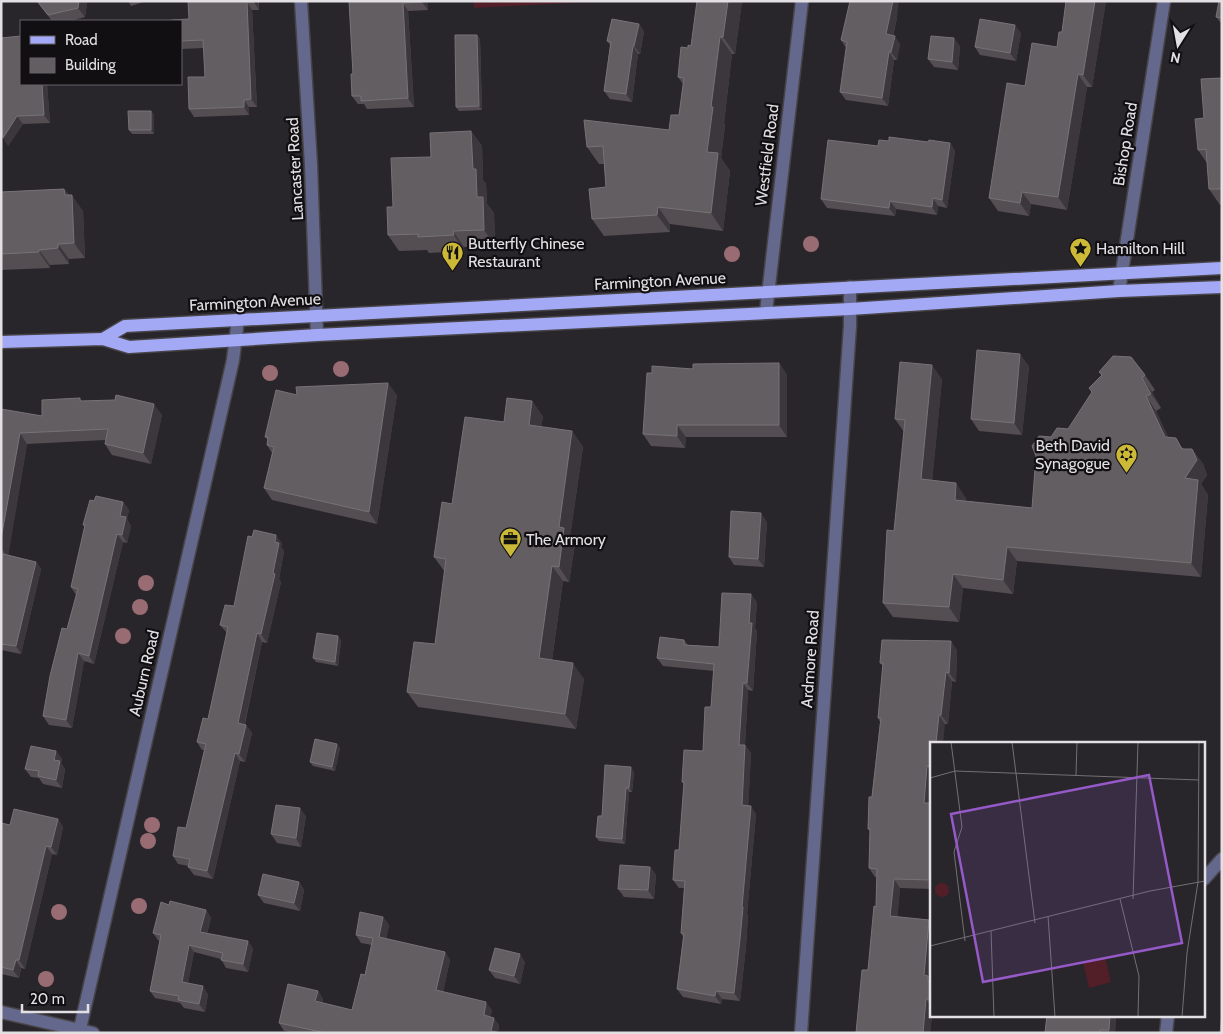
<svg xmlns="http://www.w3.org/2000/svg" width="1223" height="1034" font-family="Cabin,sans-serif">
	<style>
		.garden { fill: #521e28 }
		.lines { fill: none; stroke-linecap: round; stroke-linejoin: round }
		.minor-casing { stroke: #474448; stroke-width: 15 }
		.major-casing { stroke: #474448; stroke-width: 15 }
		.minor { stroke: #65688d; stroke-width: 12 }
		.major { stroke: #a3a9f5; stroke-width: 12 }
		.tree { fill: #996c74 }
		.wall { fill: #544e52 }
		.shaded-wall { fill: #3c373c }
		.building { fill: #635e62; stroke: #777276 }
		.labels { text-anchor: middle; dominant-baseline: central; stroke-width: 4.5; stroke-linejoin: round; paint-order: stroke }
		.street-label { font-size: 16px; fill: #e2e0e3; stroke: #110f12 }
		.poi-label { font-size: 16px; fill: #e2e0e3; stroke: #110f12; text-anchor: start }
		.inset-road { fill: none; stroke: #737075; stroke-width: 1 }
		.view { fill: #9559c8; fill-opacity: 0.15; stroke: #9559c8; stroke-width: 2.5 }
		.inset-edge { fill: none; stroke: #e2e0e3; stroke-width: 2.5 }
	</style>
	<rect width="100%" height="100%" fill="#29262b"/>
	<path class="garden" d="M 474,1 L 605,1 L 474,8 Z"/>
	<g class="lines">
		<defs>
			<g id="minor">
				<path d="M 301,1 L 311,165 L 317,335"/>
				<path d="M 1119,291 L 1164,1"/>
				<path d="M 766,312 L 802,1"/>
				<path d="M 1204,879 L 1222,859"/>
				<path d="M 1,1012 L 93,1033"/>
				<path d="M 79,1033 L 233,360 L 238,319"/>
				<path d="M 801,1033 L 850,326 L 850,287"/>
				<path d="M 1166,1033 L 1168,1015"/>
			</g>
			<g id="major">
				<path d="M 103,339 L 125,326 L 1222,268"/>
				<path d="M 1,342 L 103,339 L 129,347 L 317,335 L 850,309 L 1119,291 L 1222,287"/>
			</g>
		</defs>
		<use href="#minor" class="minor-casing"/>
		<use href="#major" class="major-casing"/>
		<use href="#minor" class="minor"/>
		<use href="#major" class="major"/>
	</g>
	<g class="tree">
		<circle cx="811" cy="244" r="8"/>
		<circle cx="732" cy="254" r="8"/>
		<circle cx="341" cy="369" r="8"/>
		<circle cx="270" cy="373" r="8"/>
		<circle cx="146" cy="583" r="8"/>
		<circle cx="140" cy="607" r="8"/>
		<circle cx="123" cy="636" r="8"/>
		<circle cx="152" cy="825" r="8"/>
		<circle cx="148" cy="841" r="8"/>
		<circle cx="139" cy="906" r="8"/>
		<circle cx="59" cy="912" r="8"/>
		<circle cx="46" cy="979" r="8"/>
	</g>
	<g class="wall">
		<path d="M 37,1 L 85,1 L 87,3 L 85,17 L 70,21 L 52,21 Z"/>
		<path d="M 128,1 L 147,1 L 131,6 Z"/>
		<path d="M 188,1 L 262,1 L 259,2 L 259,10 L 252,10 L 257,107 L 249,107 L 249,115 L 194,117 L 189,109 L 205,77 L 204,48 L 181,49 L 181,21 L 189,19 Z"/>
		<path d="M 349,1 L 427,1 L 428,10 L 408,11 L 414,107 L 367,109 L 364,104 L 358,104 L 352,96 L 353,74 Z"/>
		<path d="M 742,1 L 735,54 L 732,54 L 724,123 L 725,125 L 721,158 L 730,171 L 723,231 L 670,224 L 670,232 L 604,236 L 592,219 L 606,187 L 604,164 L 599,164 L 587,147 L 669,130 L 679,115 L 683,84 L 678,77 L 688,48 Z"/>
		<path d="M 1066,1 L 1106,1 L 1092,87 L 1087,87 L 1067,210 L 1031,204 L 1029,216 L 998,211 L 989,198 L 1025,86 L 1057,47 L 1062,32 Z"/>
		<path d="M 1222,1 L 1222,23 L 1221,23 L 1216,17 Z"/>
		<path d="M 897,18 L 893,36 L 900,44 L 897,60 L 894,60 L 888,106 L 846,100 L 840,92 L 846,48 L 841,40 Z"/>
		<path d="M 639,24 L 644,32 L 640,54 L 638,54 L 632,102 L 610,99 L 604,91 L 610,45 L 607,41 Z"/>
		<path d="M 1021,33 L 1016,61 L 980,55 L 975,47 Z"/>
		<path d="M 477,35 L 480,39 L 482,110 L 459,111 L 456,107 Z"/>
		<path d="M 1,38 L 47,84 L 50,123 L 23,124 L 8,146 L 2,124 L 1,124 Z"/>
		<path d="M 960,46 L 958,70 L 934,67 L 928,59 Z"/>
		<path d="M 1222,78 L 1222,205 L 1220,205 L 1209,189 L 1207,163 L 1198,150 L 1204,118 Z"/>
		<path d="M 151,111 L 154,115 L 154,134 L 132,134 L 129,130 Z"/>
		<path d="M 471,131 L 482,146 L 483,180 L 486,184 L 487,204 L 494,213 L 495,245 L 464,247 L 464,251 L 429,253 L 427,250 L 399,251 L 388,235 L 393,207 L 431,157 Z"/>
		<path d="M 889,141 L 950,143 L 955,151 L 947,208 L 938,206 L 937,215 L 896,209 L 895,216 L 827,208 L 821,199 L 878,146 Z"/>
		<path d="M 64,189 L 69,195 L 83,211 L 85,258 L 69,259 L 69,264 L 50,265 L 50,268 L 1,270 L 1,192 Z"/>
		<path d="M 779,363 L 787,375 L 787,437 L 686,437 L 685,448 L 651,446 L 643,434 L 652,373 Z"/>
		<path d="M 1029,366 L 1022,435 L 979,431 L 971,419 Z"/>
		<path d="M 1145,375 L 1155,390 L 1152,392 L 1161,408 L 1156,411 L 1168,437 L 1184,449 L 1192,449 L 1203,464 L 1207,475 L 1201,484 L 1208,495 L 1201,577 L 1017,561 L 1013,594 L 963,588 L 959,622 L 893,617 L 883,603 L 894,531 L 904,432 L 895,419 L 942,379 L 932,481 L 966,498 L 966,501 L 1032,508 L 1051,437 L 1068,429 Z"/>
		<path d="M 297,395 L 397,395 L 377,524 L 272,500 L 264,488 L 272,453 L 267,445 L 268,440 L 265,437 Z"/>
		<path d="M 80,398 L 81,401 L 162,415 L 151,464 L 112,455 L 105,444 L 105,440 L 27,444 L 8,555 L 36,562 L 41,569 L 21,654 L 1,650 L 1,562 L 2,557 L 1,557 L 1,409 L 42,416 Z"/>
		<path d="M 532,401 L 543,417 L 541,427 L 572,431 L 583,447 L 570,537 L 575,544 L 569,582 L 563,581 L 552,660 L 584,679 L 576,729 L 418,707 L 407,692 L 435,644 L 445,572 L 434,557 L 452,504 L 504,422 Z"/>
		<path d="M 94,501 L 123,502 L 129,510 L 127,519 L 131,526 L 127,543 L 123,542 L 94,664 L 84,661 L 72,728 L 49,725 L 43,716 L 76,595 L 71,587 L 85,527 L 83,525 Z"/>
		<path d="M 767,522 L 764,567 L 734,565 L 729,557 Z"/>
		<path d="M 282,543 L 281,547 L 284,551 L 279,579 L 281,582 L 267,643 L 262,642 L 245,724 L 246,725 L 252,733 L 245,762 L 240,761 L 213,879 L 194,875 L 188,867 L 189,866 L 178,864 L 173,856 L 186,828 L 204,750 L 202,750 L 197,742 L 208,719 L 227,633 L 220,625 Z"/>
		<path d="M 757,602 L 755,628 L 757,631 L 753,691 L 748,690 L 745,745 L 751,753 L 748,806 L 756,814 L 747,914 L 748,915 L 746,947 L 740,1001 L 722,999 L 721,1004 L 683,997 L 677,989 L 683,937 L 681,933 L 684,888 L 679,888 L 673,880 L 679,850 L 684,784 L 682,782 L 703,751 L 711,707 L 714,671 L 663,666 L 657,658 L 684,640 L 688,645 L 719,647 Z"/>
		<path d="M 338,636 L 341,641 L 338,666 L 316,662 L 313,658 Z"/>
		<path d="M 957,650 L 956,682 L 952,681 L 948,724 L 945,724 L 932,743 L 931,803 L 932,803 L 932,889 L 900,888 L 897,917 L 929,920 L 932,923 L 932,971 L 931,979 L 932,981 L 932,1015 L 930,1033 L 856,1033 L 868,970 L 876,907 L 877,877 L 875,877 L 869,868 L 870,831 L 868,829 L 880,722 L 878,718 L 883,666 L 880,663 Z"/>
		<path d="M 340,748 L 335,771 L 313,766 L 310,762 Z"/>
		<path d="M 56,751 L 62,759 L 61,763 L 65,769 L 62,788 L 43,784 L 39,778 L 31,777 L 25,769 Z"/>
		<path d="M 634,772 L 632,792 L 629,792 L 625,844 L 599,841 L 596,837 L 602,816 Z"/>
		<path d="M 306,816 L 301,847 L 277,843 L 271,834 Z"/>
		<path d="M 58,819 L 63,827 L 57,855 L 52,854 L 25,969 L 21,968 L 19,978 L 1,974 L 1,823 L 10,825 Z"/>
		<path d="M 650,867 L 656,875 L 654,899 L 624,897 L 618,889 Z"/>
		<path d="M 299,882 L 304,890 L 300,911 L 264,903 L 258,895 Z"/>
		<path d="M 169,905 L 206,910 L 211,918 L 207,934 L 248,941 L 253,949 L 248,972 L 226,968 L 221,959 L 194,952 L 188,983 L 208,994 L 205,1012 L 184,1008 L 180,1003 L 155,998 L 150,991 L 160,941 L 158,940 L 153,933 Z"/>
		<path d="M 383,917 L 389,925 L 386,939 L 445,952 L 450,960 L 443,992 L 492,1010 L 490,1017 L 499,1025 L 498,1032 L 500,1033 L 294,1033 L 284,1031 L 279,1023 L 318,991 L 323,999 L 322,1003 L 352,1010 L 365,975 L 372,945 L 361,943 L 356,935 Z"/>
		<path d="M 525,962 L 520,984 L 495,978 L 489,970 Z"/>
		<path d="M 1116,1015 L 1115,1033 L 1045,1033 Z"/>
	</g>
	<g class="shaded-wall">
		<path d="M 78,1 L 85,1 L 87,3 L 85,17 L 78,8 Z"/>
		<path d="M 254,1 L 258,1 L 259,10 L 254,2 Z"/>
		<path d="M 422,1 L 427,1 L 428,10 L 422,2 Z"/>
		<path d="M 728,1 L 742,1 L 735,54 L 723,37 Z"/>
		<path d="M 893,1 L 899,1 L 897,18 L 891,42 L 886,34 Z"/>
		<path d="M 1095,1 L 1106,1 L 1092,87 L 1083,75 Z"/>
		<path d="M 247,2 L 252,10 L 257,107 L 251,99 Z"/>
		<path d="M 403,3 L 408,11 L 414,107 L 408,98 Z"/>
		<path d="M 639,24 L 644,32 L 640,54 L 634,46 Z"/>
		<path d="M 1015,25 L 1021,33 L 1016,61 L 1010,53 Z"/>
		<path d="M 477,35 L 480,39 L 482,110 L 479,106 Z"/>
		<path d="M 895,36 L 900,44 L 897,60 L 891,52 Z"/>
		<path d="M 720,37 L 732,54 L 724,123 L 725,125 L 721,158 L 730,171 L 723,231 L 711,213 L 707,152 L 711,107 Z"/>
		<path d="M 954,38 L 960,46 L 958,70 L 952,62 Z"/>
		<path d="M 633,46 L 638,54 L 632,102 L 626,94 Z"/>
		<path d="M 889,52 L 894,60 L 888,106 L 882,98 Z"/>
		<path d="M 1078,74 L 1087,87 L 1067,210 L 1058,197 Z"/>
		<path d="M 42,84 L 47,84 L 50,123 L 44,115 Z"/>
		<path d="M 244,100 L 249,107 L 249,115 L 244,107 Z"/>
		<path d="M 151,111 L 154,115 L 154,134 L 151,130 Z"/>
		<path d="M 17,116 L 23,124 L 8,146 L 3,138 Z"/>
		<path d="M 471,131 L 482,146 L 483,180 L 486,184 L 487,204 L 494,213 L 495,245 L 484,230 L 477,197 L 473,169 Z"/>
		<path d="M 950,143 L 955,151 L 947,208 L 942,200 Z"/>
		<path d="M 64,189 L 72,200 L 72,195 L 83,211 L 85,258 L 74,243 L 65,195 Z"/>
		<path d="M 1022,192 L 1031,204 L 1029,216 L 1020,203 Z"/>
		<path d="M 933,198 L 938,206 L 937,215 L 932,207 Z"/>
		<path d="M 890,201 L 896,209 L 895,216 L 889,208 Z"/>
		<path d="M 658,207 L 670,224 L 670,232 L 657,215 Z"/>
		<path d="M 453,231 L 464,247 L 464,251 L 454,235 Z"/>
		<path d="M 58,244 L 69,259 L 69,264 L 58,248 Z"/>
		<path d="M 39,250 L 50,265 L 50,268 L 39,252 Z"/>
		<path d="M 1020,354 L 1029,366 L 1022,435 L 1014,423 Z"/>
		<path d="M 779,363 L 787,375 L 787,437 L 779,425 Z"/>
		<path d="M 932,365 L 942,379 L 931,494 L 921,479 Z"/>
		<path d="M 1142,378 L 1152,392 L 1161,408 L 1151,394 Z"/>
		<path d="M 388,383 L 397,395 L 377,524 L 369,512 Z"/>
		<path d="M 1146,396 L 1156,411 L 1175,452 L 1165,437 Z"/>
		<path d="M 532,401 L 543,417 L 539,440 L 529,425 Z"/>
		<path d="M 154,404 L 162,415 L 151,464 L 143,453 Z"/>
		<path d="M 677,425 L 686,437 L 685,448 L 677,436 Z"/>
		<path d="M 572,431 L 583,447 L 570,537 L 575,544 L 569,582 L 559,567 L 559,527 Z"/>
		<path d="M 20,433 L 27,444 L 8,558 L 1,548 L 1,539 Z"/>
		<path d="M 1192,449 L 1203,464 L 1207,475 L 1201,484 L 1208,495 L 1201,577 L 1191,563 L 1185,478 Z"/>
		<path d="M 956,483 L 966,498 L 965,514 L 955,500 Z"/>
		<path d="M 123,502 L 129,510 L 127,519 L 131,526 L 127,543 L 122,535 L 120,516 Z"/>
		<path d="M 761,513 L 767,522 L 764,567 L 758,559 Z"/>
		<path d="M 117,534 L 123,542 L 94,664 L 89,656 Z"/>
		<path d="M 276,535 L 282,543 L 281,547 L 284,551 L 279,579 L 281,582 L 267,643 L 261,634 L 273,573 L 275,542 Z"/>
		<path d="M 1007,547 L 1017,561 L 1013,594 L 1003,580 Z"/>
		<path d="M 36,562 L 41,569 L 21,654 L 16,646 Z"/>
		<path d="M 552,566 L 563,581 L 550,674 L 539,658 Z"/>
		<path d="M 953,574 L 963,588 L 959,622 L 949,607 Z"/>
		<path d="M 751,594 L 757,602 L 755,628 L 757,631 L 753,691 L 747,683 Z"/>
		<path d="M 257,633 L 262,642 L 243,731 L 238,723 Z"/>
		<path d="M 338,636 L 341,641 L 338,666 L 335,662 Z"/>
		<path d="M 951,641 L 957,650 L 956,682 L 949,673 Z"/>
		<path d="M 78,653 L 84,661 L 72,728 L 66,720 Z"/>
		<path d="M 573,663 L 584,679 L 576,729 L 565,714 Z"/>
		<path d="M 946,672 L 952,681 L 948,724 L 941,715 Z"/>
		<path d="M 743,683 L 748,690 L 745,745 L 751,753 L 748,813 L 742,805 L 739,745 Z"/>
		<path d="M 939,715 L 945,724 L 943,743 L 936,743 Z"/>
		<path d="M 246,725 L 252,733 L 245,762 L 239,754 Z"/>
		<path d="M 337,744 L 340,748 L 335,771 L 332,767 Z"/>
		<path d="M 56,751 L 62,759 L 61,763 L 65,769 L 62,788 L 56,780 L 54,760 Z"/>
		<path d="M 235,753 L 240,761 L 213,879 L 207,871 Z"/>
		<path d="M 927,766 L 932,772 L 932,796 L 930,812 L 924,803 Z"/>
		<path d="M 631,767 L 634,772 L 632,792 L 629,788 Z"/>
		<path d="M 626,788 L 629,792 L 625,844 L 622,839 Z"/>
		<path d="M 751,806 L 756,814 L 747,914 L 748,915 L 746,947 L 740,1001 L 734,993 Z"/>
		<path d="M 300,808 L 306,816 L 301,847 L 296,838 Z"/>
		<path d="M 58,819 L 63,827 L 57,855 L 51,847 Z"/>
		<path d="M 46,846 L 52,854 L 25,969 L 19,960 Z"/>
		<path d="M 650,867 L 656,875 L 654,899 L 648,890 Z"/>
		<path d="M 894,879 L 900,888 L 897,925 L 890,916 Z"/>
		<path d="M 299,882 L 304,890 L 300,911 L 294,903 Z"/>
		<path d="M 206,910 L 211,918 L 205,940 L 200,932 Z"/>
		<path d="M 383,917 L 389,925 L 385,945 L 379,937 Z"/>
		<path d="M 929,920 L 932,923 L 932,971 L 931,979 L 932,981 L 932,986 L 924,975 Z"/>
		<path d="M 248,941 L 253,949 L 248,972 L 243,964 Z"/>
		<path d="M 189,945 L 194,952 L 187,990 L 182,982 Z"/>
		<path d="M 445,952 L 450,960 L 442,998 L 436,990 Z"/>
		<path d="M 520,954 L 525,962 L 520,984 L 514,976 Z"/>
		<path d="M 16,960 L 21,968 L 19,978 L 13,970 Z"/>
		<path d="M 203,986 L 208,994 L 205,1012 L 199,1004 Z"/>
		<path d="M 318,991 L 323,999 L 321,1009 L 315,1001 Z"/>
		<path d="M 716,991 L 722,999 L 721,1004 L 715,996 Z"/>
		<path d="M 926,999 L 932,1007 L 932,1015 L 930,1033 L 923,1033 Z"/>
		<path d="M 486,1002 L 492,1010 L 489,1023 L 484,1015 Z"/>
		<path d="M 1110,1015 L 1116,1015 L 1115,1033 L 1110,1033 L 1109,1030 Z"/>
		<path d="M 494,1018 L 499,1025 L 498,1033 L 491,1031 Z"/>
	</g>
	<g class="building">
		<path d="M 37,1 L 79,1 L 78,8 L 48,15 Z"/>
		<path d="M 188,1 L 254,1 L 254,2 L 247,2 L 251,99 L 244,100 L 244,107 L 189,109 L 188,77 L 205,77 L 203,40 L 181,41 L 181,21 L 171,21 L 171,20 L 189,19 Z"/>
		<path d="M 349,1 L 422,1 L 422,2 L 403,3 L 408,98 L 361,101 L 361,96 L 352,96 L 351,74 L 353,74 Z"/>
		<path d="M 697,1 L 728,1 L 723,37 L 720,37 L 711,107 L 713,107 L 707,152 L 718,153 L 711,213 L 658,207 L 657,215 L 592,219 L 589,189 L 606,187 L 603,146 L 587,147 L 584,120 L 669,130 L 671,115 L 679,115 L 684,78 L 678,77 L 681,47 L 688,48 L 688,45 L 691,46 Z"/>
		<path d="M 850,1 L 893,1 L 886,34 L 895,36 L 891,52 L 889,52 L 882,98 L 840,92 L 847,42 L 841,40 Z"/>
		<path d="M 1066,1 L 1095,1 L 1083,75 L 1078,74 L 1058,197 L 1022,192 L 1020,203 L 989,198 L 1007,83 L 1025,86 L 1032,43 L 1057,47 L 1059,32 L 1062,32 Z"/>
		<path d="M 1219,1 L 1222,1 L 1222,18 L 1216,17 Z"/>
		<path d="M 612,19 L 639,24 L 634,46 L 633,46 L 626,94 L 604,91 L 611,42 L 607,41 Z"/>
		<path d="M 980,19 L 1015,25 L 1010,53 L 975,47 Z"/>
		<path d="M 455,35 L 477,35 L 479,106 L 456,107 Z"/>
		<path d="M 21,36 L 21,84 L 42,84 L 44,115 L 17,116 L 3,138 L 1,116 L 1,38 Z"/>
		<path d="M 931,36 L 954,38 L 952,62 L 928,59 Z"/>
		<path d="M 1222,78 L 1222,189 L 1209,189 L 1206,149 L 1198,150 L 1195,119 L 1204,118 L 1201,79 Z"/>
		<path d="M 128,111 L 151,111 L 151,130 L 129,130 Z"/>
		<path d="M 471,131 L 473,169 L 476,169 L 477,197 L 483,197 L 484,230 L 453,231 L 454,235 L 418,237 L 418,234 L 388,235 L 387,207 L 393,207 L 391,158 L 431,157 L 430,133 Z"/>
		<path d="M 889,137 L 928,142 L 929,140 L 950,143 L 942,200 L 933,198 L 932,207 L 890,201 L 889,208 L 821,199 L 828,140 L 878,146 L 879,140 L 889,141 Z"/>
		<path d="M 64,189 L 65,195 L 72,195 L 74,243 L 58,244 L 58,248 L 39,250 L 39,252 L 1,254 L 1,192 Z"/>
		<path d="M 977,350 L 1020,354 L 1014,423 L 971,419 Z"/>
		<path d="M 1113,356 L 1131,357 L 1145,375 L 1142,378 L 1151,394 L 1146,396 L 1165,437 L 1176,438 L 1182,449 L 1192,449 L 1197,460 L 1185,478 L 1198,480 L 1191,563 L 1007,547 L 1003,580 L 953,574 L 949,607 L 883,603 L 887,530 L 894,531 L 905,420 L 895,419 L 900,362 L 932,365 L 921,479 L 956,483 L 955,500 L 1032,508 L 1036,456 L 1032,446 L 1039,436 L 1051,437 L 1057,428 L 1068,429 L 1092,392 L 1089,388 L 1102,375 L 1099,372 Z"/>
		<path d="M 779,363 L 779,425 L 677,425 L 677,436 L 643,434 L 647,373 L 652,373 L 652,366 L 693,369 L 693,364 Z"/>
		<path d="M 388,383 L 369,512 L 264,488 L 274,447 L 267,445 L 268,437 L 265,437 L 276,390 L 297,395 L 296,387 Z"/>
		<path d="M 116,395 L 154,404 L 143,453 L 105,444 L 108,429 L 20,433 L 1,539 L 1,409 L 42,416 L 42,400 L 80,398 L 80,401 L 115,400 Z"/>
		<path d="M 507,398 L 532,401 L 529,425 L 572,431 L 559,527 L 564,528 L 559,567 L 552,566 L 539,658 L 573,663 L 565,714 L 407,692 L 414,642 L 435,644 L 446,559 L 434,557 L 442,502 L 452,504 L 465,417 L 504,422 Z"/>
		<path d="M 96,496 L 123,502 L 120,516 L 126,517 L 122,535 L 117,534 L 89,656 L 78,653 L 66,720 L 43,716 L 50,676 L 62,628 L 67,629 L 78,589 L 71,587 L 85,525 L 83,525 L 90,500 L 94,501 Z"/>
		<path d="M 731,511 L 761,513 L 758,559 L 729,557 Z"/>
		<path d="M 254,530 L 276,535 L 275,542 L 279,543 L 273,573 L 275,574 L 261,634 L 257,633 L 238,723 L 246,725 L 239,754 L 235,753 L 207,871 L 188,867 L 190,859 L 173,856 L 178,827 L 186,828 L 206,744 L 197,742 L 203,718 L 208,719 L 228,627 L 220,625 L 225,605 L 234,606 L 248,536 L 252,537 Z"/>
		<path d="M 3,554 L 36,562 L 16,646 L 1,644 L 1,610 L 2,604 L 1,603 L 1,562 Z"/>
		<path d="M 722,593 L 751,594 L 749,623 L 752,623 L 747,683 L 743,683 L 739,745 L 745,745 L 742,805 L 751,806 L 742,907 L 743,907 L 740,939 L 734,993 L 716,991 L 715,996 L 677,989 L 684,934 L 681,933 L 685,881 L 673,880 L 675,850 L 679,850 L 684,782 L 682,782 L 684,750 L 703,751 L 705,707 L 711,707 L 714,664 L 657,658 L 660,637 L 684,640 L 684,645 L 719,647 Z"/>
		<path d="M 317,633 L 338,636 L 335,662 L 313,658 Z"/>
		<path d="M 882,640 L 951,641 L 949,673 L 946,672 L 941,715 L 939,715 L 936,743 L 932,743 L 932,767 L 927,766 L 924,803 L 932,803 L 932,880 L 894,879 L 890,916 L 929,920 L 924,975 L 928,976 L 928,981 L 932,981 L 932,999 L 926,999 L 923,1033 L 856,1033 L 862,970 L 868,970 L 874,906 L 876,907 L 877,869 L 869,868 L 870,829 L 868,829 L 869,797 L 872,797 L 881,718 L 878,718 L 883,663 L 880,663 Z"/>
		<path d="M 315,739 L 337,744 L 332,767 L 310,762 Z"/>
		<path d="M 31,746 L 56,751 L 54,760 L 60,761 L 56,780 L 38,776 L 39,771 L 25,769 Z"/>
		<path d="M 605,765 L 631,767 L 629,788 L 626,788 L 622,839 L 596,837 L 598,816 L 602,816 Z"/>
		<path d="M 276,805 L 300,808 L 296,838 L 271,834 Z"/>
		<path d="M 14,809 L 58,819 L 51,847 L 46,846 L 19,960 L 16,960 L 13,970 L 1,967 L 1,823 L 10,825 Z"/>
		<path d="M 620,865 L 650,867 L 648,890 L 618,889 Z"/>
		<path d="M 263,874 L 299,882 L 294,903 L 258,895 Z"/>
		<path d="M 170,901 L 206,910 L 200,932 L 248,941 L 243,964 L 221,960 L 223,953 L 189,945 L 182,982 L 203,986 L 199,1004 L 178,1000 L 179,996 L 150,991 L 161,935 L 153,933 L 161,902 L 169,905 Z"/>
		<path d="M 360,912 L 383,917 L 379,937 L 445,952 L 436,990 L 486,1002 L 484,1015 L 494,1018 L 491,1031 L 500,1033 L 326,1033 L 279,1023 L 288,984 L 318,991 L 315,1001 L 352,1010 L 361,974 L 365,975 L 373,938 L 356,935 Z"/>
		<path d="M 495,948 L 520,954 L 514,976 L 489,970 Z"/>
		<path d="M 1222,1014 L 1222,1033 L 1220,1033 Z"/>
		<path d="M 1047,1015 L 1110,1015 L 1109,1030 L 1100,1030 L 1100,1033 L 1045,1033 Z"/>
	</g>
	<defs>
		<symbol id="sight-pin" viewBox="-11 -11 22 30"><path d="M0 17L-7.5 6A9.5 9.5 0 1 1 7.5 6Z" fill="#ccb938" stroke="#110f12"/><path d="M0-6L1.8-2.2L6-1.7L2.9 1.2L3.7 5.4L0 3.3L-3.7 5.4L-2.9 1.2L-6-1.7L-1.8-2.2Z" fill="#111"/></symbol>
		<symbol id="restaurant-pin" viewBox="-11 -11 22 30"><path d="M0 17L-7.5 6A9.5 9.5 0 1 1 7.5 6Z" fill="#ccb938" stroke="#110f12"/><path d="M-5-6h1v4h1v-4h1v4h1v-4h1v5L-1.5 .5V6h-2V.5L-5-1ZM5-6V6H3V1.5H1.5Q1.5-4 5-6Z" fill="#111"/></symbol>
		<symbol id="synagogue-pin" viewBox="-11 -11 22 30"><path d="M0 17L-7.5 6A9.5 9.5 0 1 1 7.5 6Z" fill="#ccb938" stroke="#110f12"/><path d="M0-6.5L5.6 3.2H-5.6ZM0 6.5L5.6-3.2H-5.6Z" fill="#111"/></symbol>
		<symbol id="office-pin" viewBox="-11 -11 22 30"><path d="M0 17L-7.5 6A9.5 9.5 0 1 1 7.5 6Z" fill="#ccb938" stroke="#110f12"/><path d="M-6-3h4V-5.5h4V-3h4V5H-6ZM-1-4.5V-3h2v-1.5ZM-6 0V1H6V0Z" fill="#111"/></symbol>
	</defs>
	<g fill-rule="evenodd">
		<use href="#sight-pin" x="1068" y="236" width="25" height="34"/>
		<use href="#restaurant-pin" x="440" y="240" width="25" height="34"/>
		<use href="#synagogue-pin" x="1114" y="442" width="25" height="34"/>
		<use href="#office-pin" x="498" y="526" width="25" height="34"/>
	</g>
	<g class="labels">
		<g class="street-label">
			<text transform="translate(1125 144) rotate(-81)">Bishop Road</text>
			<text transform="translate(767 155) rotate(-83)">Westfield Road</text>
			<text transform="translate(295 169) rotate(-93)">Lancaster Road</text>
			<text transform="translate(660 281) rotate(-3)">Farmington Avenue</text>
			<text transform="translate(255 302) rotate(-3)">Farmington Avenue</text>
			<text transform="translate(810 659) rotate(-86)">Ardmore Road</text>
			<text transform="translate(144 673) rotate(-77)">Auburn Road</text>
		</g>
		<g class="poi-label">
			<text x="468" y="243">Butterfly Chinese<tspan x="468" dy="18">Restaurant</tspan></text>
			<text x="1096" y="248">Hamilton Hill</text>
			<text x="1110" y="445" text-anchor="end">Beth David<tspan x="1110" dy="18">Synagogue</tspan></text>
			<text x="526" y="539">The Armory</text>
		</g>
	</g>
	<g transform="translate(930 742)">
		<rect width="275" height="275" fill="#29262b"/>
		<path d="M5 148a7 7 0 1 1 14 0a7 7 0 1 1-14 0Z" fill="#521e28"/>
		<path d="M 175,215 L 181,240 L 159,246 L 153,220 Z" fill="#521e28"/>
		<path class="inset-road" d="M 21,0 L 32,85 L 24,110 L 35,199M 82,0 L 105,181M 146,33 L 147,0M 0,36 L 25,29 L 269,38M 268,140 L 269,0M 190,157 L 209,234 L 208,275M 203,157 L 208,0M 118,174 L 125,275M 61,189 L 64,275M 0,204 L 220,149 L 275,139M 252,275 L 257,211 L 268,140"/>
		<path class="view" d="M 219,33 L 252,201 L 53,240 L 21,72 Z"/>
		<rect width="275" height="275" class="inset-edge"/>
	</g>
	<rect width="1223" height="1034" fill="none" stroke="#e2e0e3" stroke-width="5"/>
	<rect x="20" y="20" width="162" height="65" fill="#110f12" stroke="#656366"/>
	<rect x="30" y="36" width="25" height="8" fill="#a3a9f5" stroke="#656366"/>
	<text x="65" y="45" font-size="15" fill="#e2e0e3">Road</text>
	<rect x="30" y="58" width="25" height="15" fill="#635e62" stroke="#656366"/>
	<text x="65" y="70" font-size="15" fill="#e2e0e3">Building</text>
	<g transform="translate(1178 45) rotate(191)" stroke="#110f12" stroke-width="4" paint-order="stroke">
	<path d="M0-4L9 19L0 12L-9 19Z" fill="#e2e0e3"/>
	<text y="-8" font-size="14" font-weight="bold" text-anchor="middle" fill="#e2e0e3">N</text>
	</g>
	<path d="M22 1004v8h66v-8" fill="none" stroke="#e2e0e3" stroke-width="2.5"/>
	<text x="30" y="1004" font-size="15" fill="#e2e0e3" stroke="#110f12" stroke-width="4" paint-order="stroke">20 m</text>
</svg>
